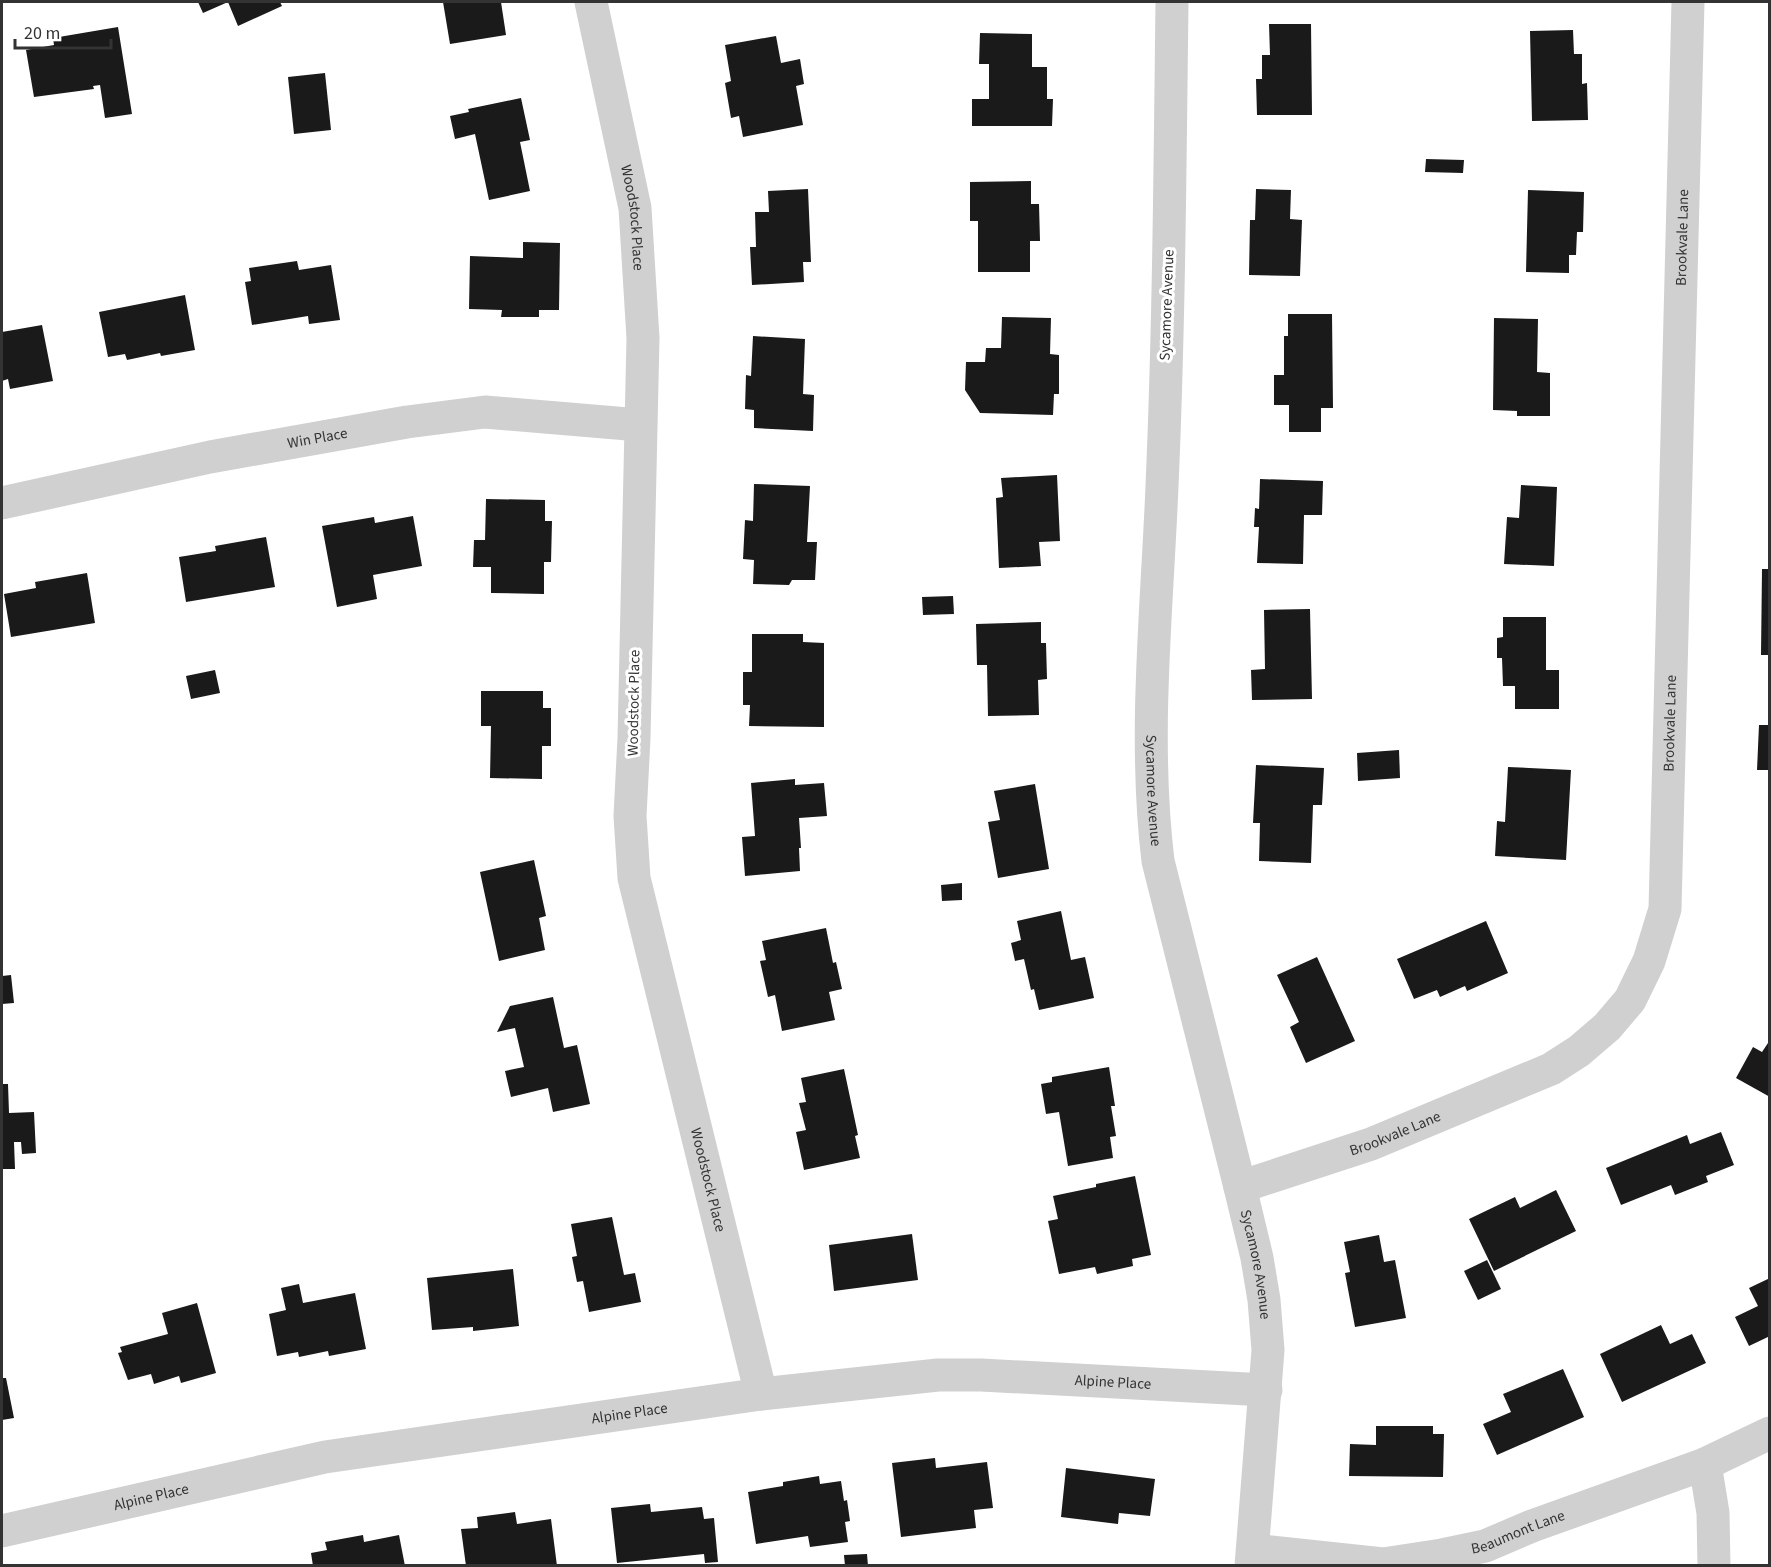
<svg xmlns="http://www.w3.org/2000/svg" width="1771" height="1567" font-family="'Source Sans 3',sans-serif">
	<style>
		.building { fill: #1a1a1a }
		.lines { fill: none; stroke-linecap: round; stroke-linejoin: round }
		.minor { stroke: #d0d0d0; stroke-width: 33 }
		.labels { text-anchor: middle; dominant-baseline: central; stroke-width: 6; stroke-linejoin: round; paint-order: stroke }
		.street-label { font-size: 15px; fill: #333; stroke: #fff }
	</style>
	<rect width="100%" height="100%" fill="#fff"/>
	<g class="building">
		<path d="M 198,2 L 280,2 L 282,6 L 238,26 L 228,2 L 203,13 Z"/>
		<path d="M 443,2 L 501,2 L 506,35 L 450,44 Z"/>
		<path d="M 1269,24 L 1311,24 L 1312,115 L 1257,115 L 1256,79 L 1262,79 L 1262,55 L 1270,55 Z"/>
		<path d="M 118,27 L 132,114 L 105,118 L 100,85 L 93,86 L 94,89 L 34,97 L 26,50 L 54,45 L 53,38 Z"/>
		<path d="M 1573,30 L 1574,54 L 1582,54 L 1582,84 L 1587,83 L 1588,120 L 1532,121 L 1530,31 Z"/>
		<path d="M 980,33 L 1032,34 L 1032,67 L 1047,67 L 1047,99 L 1053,99 L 1052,126 L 972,126 L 972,99 L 989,99 L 989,64 L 979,64 Z"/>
		<path d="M 776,36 L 781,63 L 800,59 L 804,84 L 796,86 L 803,125 L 743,137 L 739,116 L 731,118 L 725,83 L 731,81 L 725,45 Z"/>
		<path d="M 325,73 L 331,130 L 294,134 L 288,77 Z"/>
		<path d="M 521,98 L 530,140 L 520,142 L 530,191 L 489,200 L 475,134 L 455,139 L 450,116 L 469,112 L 468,109 Z"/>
		<path d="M 1426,159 L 1464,160 L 1463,173 L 1425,172 Z"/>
		<path d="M 1031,181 L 1031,204 L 1039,204 L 1040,241 L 1030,241 L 1030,272 L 978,272 L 978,221 L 970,221 L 970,182 Z"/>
		<path d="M 808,189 L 811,262 L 803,262 L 804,282 L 752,285 L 750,247 L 756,247 L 755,212 L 769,212 L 768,191 Z"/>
		<path d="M 1256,189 L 1291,190 L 1290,219 L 1302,220 L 1300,276 L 1249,275 L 1250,220 L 1255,220 Z"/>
		<path d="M 1528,190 L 1584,192 L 1583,232 L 1577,232 L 1576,255 L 1569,255 L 1569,273 L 1526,272 Z"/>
		<path d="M 523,242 L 560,243 L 559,310 L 539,310 L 539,317 L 501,317 L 502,310 L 469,309 L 470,256 L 523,258 Z"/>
		<path d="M 297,261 L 299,270 L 331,265 L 340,320 L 309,324 L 308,316 L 252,325 L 245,282 L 251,281 L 249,268 Z"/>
		<path d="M 185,295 L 195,350 L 161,356 L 160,353 L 127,360 L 125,354 L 108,357 L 99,312 Z"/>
		<path d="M 1288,314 L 1332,314 L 1333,408 L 1321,408 L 1321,432 L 1289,432 L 1289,405 L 1274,405 L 1274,375 L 1284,375 L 1284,336 L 1288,336 Z"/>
		<path d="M 1002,317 L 1051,318 L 1050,354 L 1059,355 L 1059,394 L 1054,394 L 1053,415 L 980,413 L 965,390 L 966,362 L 985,362 L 986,348 L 1001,348 Z"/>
		<path d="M 1494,318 L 1538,319 L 1537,372 L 1550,373 L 1550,416 L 1517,416 L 1517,411 L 1493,410 Z"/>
		<path d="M 42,325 L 53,381 L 10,389 L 8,379 L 2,381 L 2,332 Z"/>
		<path d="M 753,336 L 805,339 L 803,394 L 814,395 L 813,431 L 754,428 L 754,410 L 745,409 L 746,375 L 751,376 Z"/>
		<path d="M 1057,475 L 1060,541 L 1039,542 L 1041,566 L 999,568 L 996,498 L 1003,497 L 1001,478 Z"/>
		<path d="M 1260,479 L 1323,481 L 1322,515 L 1304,515 L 1303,564 L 1257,563 L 1259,527 L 1254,527 L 1255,508 L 1259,509 Z"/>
		<path d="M 754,484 L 810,486 L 807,542 L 817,542 L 815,580 L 792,580 L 789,585 L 753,584 L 754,560 L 743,559 L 745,520 L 753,521 Z"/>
		<path d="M 1521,485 L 1557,487 L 1554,566 L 1504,564 L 1507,517 L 1519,518 Z"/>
		<path d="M 486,499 L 545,500 L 545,521 L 552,521 L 551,562 L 544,562 L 544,594 L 491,593 L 491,567 L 473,567 L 474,540 L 485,540 Z"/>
		<path d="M 413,516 L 422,566 L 373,575 L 377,599 L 337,607 L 322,526 L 374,517 L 375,523 Z"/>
		<path d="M 266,537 L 275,587 L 186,602 L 179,557 L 216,551 L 215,546 Z"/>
		<path d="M 1762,569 L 1770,569 L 1770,655 L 1761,655 Z"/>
		<path d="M 87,573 L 95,623 L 11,637 L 4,594 L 36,588 L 35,582 Z"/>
		<path d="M 953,596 L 954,614 L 923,615 L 922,597 Z"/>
		<path d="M 1310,609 L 1312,699 L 1252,700 L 1251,670 L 1265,669 L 1264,610 Z"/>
		<path d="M 1503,617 L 1546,617 L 1546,670 L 1559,670 L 1559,709 L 1515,709 L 1515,686 L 1503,686 L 1502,658 L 1497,658 L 1497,638 L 1503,637 Z"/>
		<path d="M 1041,622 L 1041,643 L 1046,643 L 1047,679 L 1038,680 L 1039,715 L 988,716 L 987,665 L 977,665 L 976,624 Z"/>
		<path d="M 752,634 L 803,634 L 803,642 L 824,643 L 824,727 L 749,726 L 750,705 L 743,705 L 743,672 L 752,672 Z"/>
		<path d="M 215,670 L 220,693 L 191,699 L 186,676 Z"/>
		<path d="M 481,691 L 543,691 L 543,708 L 551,708 L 551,746 L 542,746 L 542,779 L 490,778 L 491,726 L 481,726 Z"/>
		<path d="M 1759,725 L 1770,725 L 1770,770 L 1757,770 Z"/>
		<path d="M 1399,750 L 1400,778 L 1358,781 L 1357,753 Z"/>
		<path d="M 1256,765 L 1324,768 L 1322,805 L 1313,805 L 1311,863 L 1259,861 L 1260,823 L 1253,823 Z"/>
		<path d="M 1508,767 L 1571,770 L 1566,860 L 1495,856 L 1497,821 L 1505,822 Z"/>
		<path d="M 795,779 L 795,785 L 824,783 L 827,816 L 799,818 L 801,848 L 799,848 L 800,871 L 745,876 L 742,837 L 755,836 L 751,783 Z"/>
		<path d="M 1035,784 L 1049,869 L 998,878 L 988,822 L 1000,820 L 994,791 Z"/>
		<path d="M 534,860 L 546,916 L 539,918 L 545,950 L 499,961 L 480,872 Z"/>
		<path d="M 962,883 L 962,900 L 942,901 L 941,885 Z"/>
		<path d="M 1061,911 L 1071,960 L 1085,957 L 1094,998 L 1039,1010 L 1034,989 L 1031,990 L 1024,959 L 1015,961 L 1011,943 L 1021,940 L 1017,921 Z"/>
		<path d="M 1486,921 L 1508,973 L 1467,991 L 1465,986 L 1440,997 L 1437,990 L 1414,999 L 1397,959 Z"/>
		<path d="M 826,928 L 833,963 L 836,962 L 842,989 L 829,992 L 835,1020 L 782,1031 L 775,995 L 768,997 L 760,961 L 766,960 L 762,941 Z"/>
		<path d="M 1317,957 L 1355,1041 L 1306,1063 L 1290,1027 L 1299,1022 L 1277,975 Z"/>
		<path d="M 11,975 L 14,1003 L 2,1004 L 2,976 Z"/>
		<path d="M 553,997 L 564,1048 L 577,1045 L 590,1104 L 553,1112 L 548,1088 L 511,1097 L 505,1071 L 524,1067 L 515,1028 L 497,1032 L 510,1006 Z"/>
		<path d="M 1770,1040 L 1770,1097 L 1736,1078 L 1753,1047 L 1762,1052 Z"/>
		<path d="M 1109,1067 L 1115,1106 L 1111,1106 L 1116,1136 L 1110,1137 L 1113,1158 L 1068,1166 L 1059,1112 L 1046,1114 L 1041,1084 L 1052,1082 L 1052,1077 Z"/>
		<path d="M 844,1069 L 858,1135 L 855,1136 L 860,1158 L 804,1170 L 796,1132 L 806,1130 L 799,1103 L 806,1102 L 801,1078 Z"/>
		<path d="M 2,1084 L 8,1084 L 9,1113 L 34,1112 L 36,1153 L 22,1154 L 21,1142 L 14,1142 L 15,1169 L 2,1169 Z"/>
		<path d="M 1721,1132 L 1734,1165 L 1706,1176 L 1708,1182 L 1675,1195 L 1671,1185 L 1621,1205 L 1606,1168 L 1687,1135 L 1690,1144 Z"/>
		<path d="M 1135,1176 L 1151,1255 L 1132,1259 L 1133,1266 L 1097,1274 L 1095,1267 L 1059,1274 L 1048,1221 L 1058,1219 L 1053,1196 L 1096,1187 L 1096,1184 Z"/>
		<path d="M 1556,1190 L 1576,1231 L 1494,1271 L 1469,1219 L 1515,1197 L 1520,1208 Z"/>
		<path d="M 612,1217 L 624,1275 L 635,1273 L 641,1302 L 589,1312 L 583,1281 L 577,1282 L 572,1257 L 577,1256 L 571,1224 Z"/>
		<path d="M 912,1234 L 918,1280 L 834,1291 L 829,1245 Z"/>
		<path d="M 1379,1235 L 1384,1262 L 1395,1260 L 1406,1318 L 1355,1327 L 1345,1273 L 1350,1272 L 1344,1242 Z"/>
		<path d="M 1487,1260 L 1501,1289 L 1478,1300 L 1464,1271 Z"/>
		<path d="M 513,1269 L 519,1326 L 473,1331 L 473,1327 L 432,1330 L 427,1278 Z"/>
		<path d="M 1770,1278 L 1770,1336 L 1749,1346 L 1735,1317 L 1758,1306 L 1749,1288 Z"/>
		<path d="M 299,1284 L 303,1303 L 355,1293 L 366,1349 L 329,1356 L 328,1351 L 299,1357 L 298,1352 L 277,1356 L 269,1314 L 286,1310 L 281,1288 Z"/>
		<path d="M 197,1303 L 216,1373 L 181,1383 L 179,1376 L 154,1384 L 151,1374 L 128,1380 L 118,1353 L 122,1352 L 120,1347 L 168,1334 L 162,1313 Z"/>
		<path d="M 1661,1325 L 1670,1344 L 1692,1334 L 1706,1363 L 1622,1402 L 1600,1354 Z"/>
		<path d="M 1563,1369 L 1584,1417 L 1497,1455 L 1483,1424 L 1511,1412 L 1503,1394 Z"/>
		<path d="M 2,1378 L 6,1378 L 14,1418 L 2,1420 Z"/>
		<path d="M 1376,1426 L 1433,1426 L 1433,1434 L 1444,1434 L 1443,1477 L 1349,1476 L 1350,1444 L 1376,1445 Z"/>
		<path d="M 935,1458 L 936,1468 L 987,1462 L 993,1508 L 974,1510 L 976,1528 L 901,1537 L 892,1463 Z"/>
		<path d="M 1066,1468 L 1155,1479 L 1150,1516 L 1119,1513 L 1118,1524 L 1061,1517 Z"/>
		<path d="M 819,1476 L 820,1484 L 841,1481 L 844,1501 L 847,1500 L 850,1521 L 845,1522 L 848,1542 L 810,1547 L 808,1536 L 756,1544 L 748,1492 L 783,1486 L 783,1482 Z"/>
		<path d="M 650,1504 L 651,1512 L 702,1507 L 704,1519 L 714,1518 L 718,1562 L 705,1563 L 704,1554 L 617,1563 L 611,1508 Z"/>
		<path d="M 515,1512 L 517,1524 L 551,1519 L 557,1566 L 466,1566 L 461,1529 L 478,1528 L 477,1517 Z"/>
		<path d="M 363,1535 L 364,1542 L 399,1535 L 405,1566 L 313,1566 L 311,1553 L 327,1550 L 325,1542 Z"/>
		<path d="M 867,1554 L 868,1566 L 845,1566 L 844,1555 Z"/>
	</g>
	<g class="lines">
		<g class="minor">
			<path id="s1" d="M 591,2 L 635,208 L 643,338 L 634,738 L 630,816 L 634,878 L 761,1394"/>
			<path id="s2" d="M 1172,2 C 1170,163 1169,325 1162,486 C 1157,610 1143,737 1158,861 L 1240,1187 L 1257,1258 L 1264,1300 L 1268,1350 L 1251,1566"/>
			<path id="s3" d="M 2,503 L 210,457 L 407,422 L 485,412 L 640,425"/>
			<path id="s4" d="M 1240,1187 L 1371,1144 L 1551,1069 L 1579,1051 L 1607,1027 L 1630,1000 L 1649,961 L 1665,909 L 1688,2"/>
			<path d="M 1705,1464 L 1713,1513 L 1714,1566"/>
			<path id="s5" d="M 2,1531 L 325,1457 L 761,1394 L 938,1375 L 981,1375 L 1266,1390"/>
			<path id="s6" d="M 1253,1550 L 1383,1564 L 1442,1555 L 1485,1546 L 1532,1526 L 1705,1464 L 1770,1433"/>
		</g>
	</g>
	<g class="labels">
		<g class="street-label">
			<text stroke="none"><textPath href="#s1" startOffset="220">Woodstock Place</textPath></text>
			<text stroke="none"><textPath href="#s4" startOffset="1208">Brookvale Lane</textPath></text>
			<text transform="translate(1167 305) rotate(-88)">Sycamore Avenue</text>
			<text stroke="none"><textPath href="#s3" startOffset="322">Win Place</textPath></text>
			<text transform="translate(634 703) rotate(-89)">Woodstock Place</text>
			<text stroke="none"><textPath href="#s4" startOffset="722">Brookvale Lane</textPath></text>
			<text stroke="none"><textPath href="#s2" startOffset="789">Sycamore Avenue</textPath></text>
			<text stroke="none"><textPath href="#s4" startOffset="164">Brookvale Lane</textPath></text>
			<text stroke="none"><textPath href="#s1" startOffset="1192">Woodstock Place</textPath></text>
			<text stroke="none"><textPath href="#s2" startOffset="1275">Sycamore Avenue</textPath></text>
			<text stroke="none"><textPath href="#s5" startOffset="1125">Alpine Place</textPath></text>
			<text stroke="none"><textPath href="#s5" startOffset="639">Alpine Place</textPath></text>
			<text stroke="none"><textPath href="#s5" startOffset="153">Alpine Place</textPath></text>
			<text stroke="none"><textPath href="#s6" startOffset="270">Beaumont Lane</textPath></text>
		</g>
	</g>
	<rect width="1771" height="1567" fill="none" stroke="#333333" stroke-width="6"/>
	<path d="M15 39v9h96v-9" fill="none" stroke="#333333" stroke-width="3"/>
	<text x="24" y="39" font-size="18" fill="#333333" stroke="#ffffff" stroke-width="4.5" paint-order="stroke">20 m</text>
</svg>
